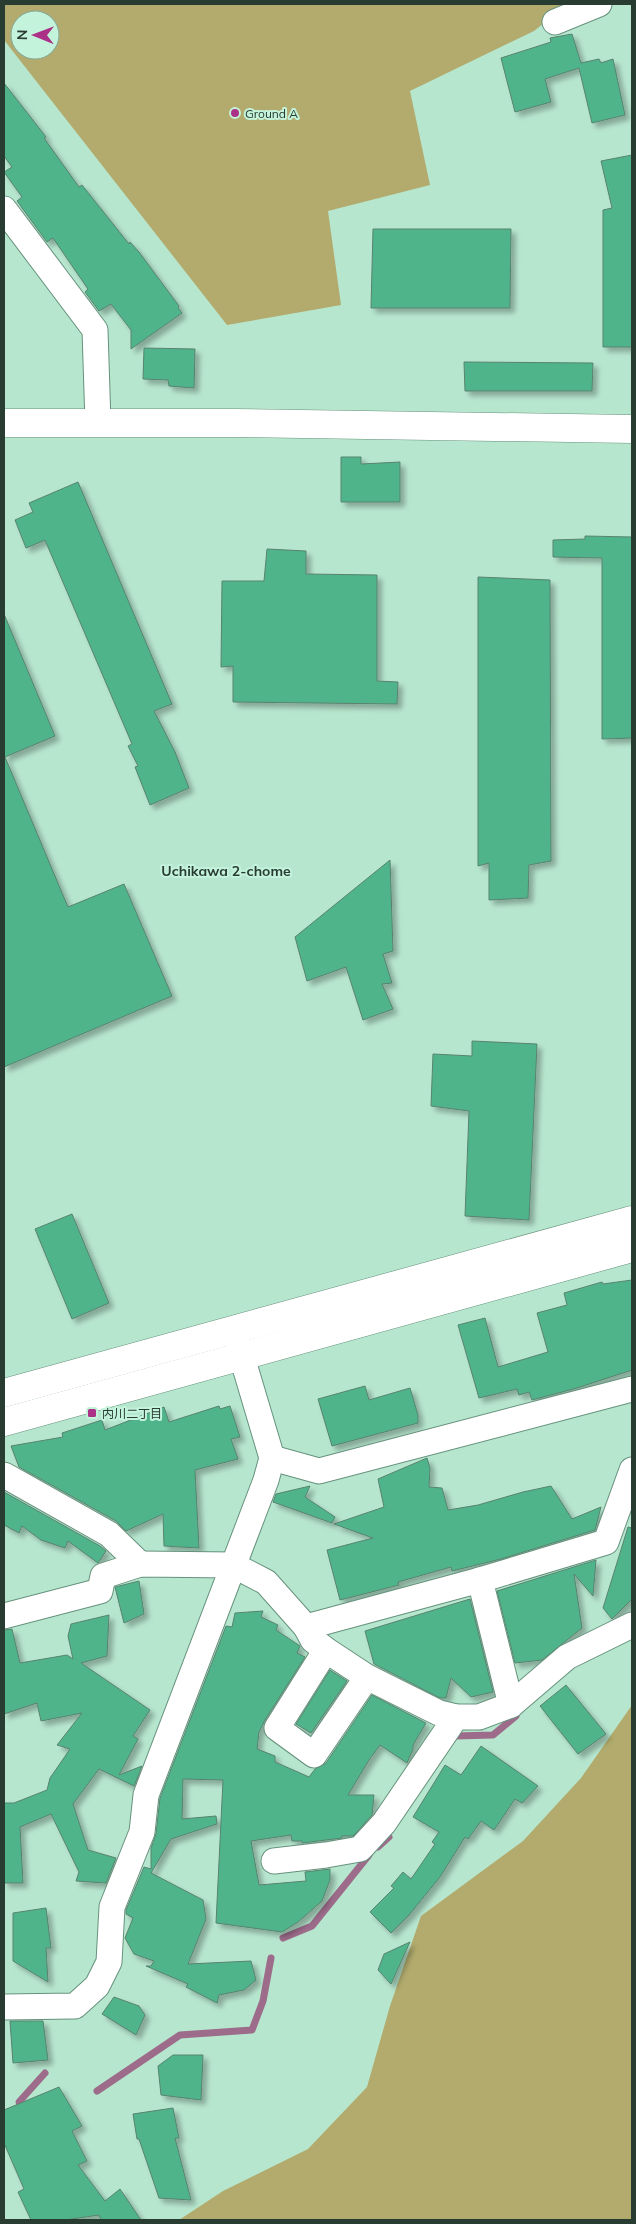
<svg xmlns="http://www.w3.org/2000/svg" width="636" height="2224" font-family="Mulish,'Noto Sans JP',sans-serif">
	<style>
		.green { fill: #b2ab6d; fill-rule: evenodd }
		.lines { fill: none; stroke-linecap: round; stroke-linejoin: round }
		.stream { stroke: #9d6c8b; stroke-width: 7 }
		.building { fill: #4fb489; stroke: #58836e; filter: url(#shadow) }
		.street-casing { stroke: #66927d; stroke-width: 27 }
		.secondary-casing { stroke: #66927d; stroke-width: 29 }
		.street { stroke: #fff; stroke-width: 25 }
		.secondary { stroke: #fff; stroke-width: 28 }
		.poi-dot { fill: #ab3186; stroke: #c4f3db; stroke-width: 2 }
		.labels { text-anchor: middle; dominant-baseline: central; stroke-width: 4; stroke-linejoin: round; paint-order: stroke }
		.poi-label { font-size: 12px; fill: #293c32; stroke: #c4f3db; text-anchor: start }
		.neighbourhood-label { font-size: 14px; font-weight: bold; fill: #293c32; stroke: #c4f3db }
	</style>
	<defs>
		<filter id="shadow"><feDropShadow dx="4.5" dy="4.5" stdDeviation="2.5" flood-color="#0004"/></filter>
	</defs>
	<rect width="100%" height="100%" fill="#b7e6ce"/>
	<g class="green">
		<path d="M 4,4 L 568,4 L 534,31 L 410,91 L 430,185 L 328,211 L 341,305 L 227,325 L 4,40 ZM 20,20 L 50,20 L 50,50 L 20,50 Z"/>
		<path d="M 632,1705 L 632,2220 L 179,2220 L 223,2191 L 308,2149 L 367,2087 L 390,2006 L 421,1916 L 523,1841 L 581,1778 Z"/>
	</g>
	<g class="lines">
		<g class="stream">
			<path d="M 452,1740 L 455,1736 L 493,1735 L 516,1716"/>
			<path d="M 378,1847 L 389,1837"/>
			<path d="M 283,1938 L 312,1926 L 369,1855"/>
			<path d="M 97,2091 L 180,2035 L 252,2030 L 263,2001 L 271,1958"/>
			<path d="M 24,2111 L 19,2102 L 45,2073"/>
		</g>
	</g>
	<g class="building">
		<path d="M 572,34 L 581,63 L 599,59 L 601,63 L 613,59 L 625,115 L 592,123 L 579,68 L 545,79 L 551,102 L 515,112 L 501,58 L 551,42 L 550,38 Z"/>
		<path d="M 4,83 L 46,137 L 44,138 L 79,187 L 82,185 L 129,244 L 130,242 L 139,252 L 179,306 L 178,308 L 182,313 L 131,349 L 131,330 L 111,304 L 99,311 L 85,292 L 88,289 L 53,238 L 47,242 L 17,201 L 22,197 L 4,172 L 12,167 L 4,156 Z"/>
		<path d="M 632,155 L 632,347 L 603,347 L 603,210 L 612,208 L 601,161 Z"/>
		<path d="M 373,229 L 511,229 L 510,308 L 371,308 Z"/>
		<path d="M 144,348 L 195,349 L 194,388 L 169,386 L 168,380 L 143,379 Z"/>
		<path d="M 464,362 L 593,363 L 592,391 L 465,391 Z"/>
		<path d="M 341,457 L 361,457 L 361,464 L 400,462 L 400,502 L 341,502 Z"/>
		<path d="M 78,482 L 172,704 L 154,711 L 175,752 L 189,788 L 150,805 L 135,767 L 138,766 L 128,746 L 132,744 L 45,540 L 26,548 L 15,520 L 33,512 L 29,503 Z"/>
		<path d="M 585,536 L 632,537 L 632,738 L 602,739 L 602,558 L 553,557 L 553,540 L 585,539 Z"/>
		<path d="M 267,549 L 306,551 L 306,574 L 377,575 L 377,681 L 398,682 L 397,704 L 233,702 L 233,666 L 221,667 L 222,581 L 264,581 Z"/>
		<path d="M 478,577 L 550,580 L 551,861 L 529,865 L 528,898 L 489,900 L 489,863 L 478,866 Z"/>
		<path d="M 4,614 L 55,736 L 5,757 L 68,907 L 124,884 L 172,996 L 4,1067 Z"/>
		<path d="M 390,860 L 393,951 L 383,954 L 392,983 L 382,984 L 393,1009 L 363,1020 L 346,967 L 307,981 L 295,937 Z"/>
		<path d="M 472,1041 L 537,1044 L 529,1220 L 465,1216 L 469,1111 L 431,1106 L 433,1054 L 472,1056 Z"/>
		<path d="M 72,1214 L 109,1303 L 72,1319 L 35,1229 Z"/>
		<path d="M 632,1280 L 632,1370 L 577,1388 L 532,1400 L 529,1392 L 519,1395 L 517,1389 L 479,1398 L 458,1325 L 485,1318 L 498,1367 L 548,1352 L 537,1313 L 567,1305 L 564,1293 L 602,1282 L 603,1284 Z"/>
		<path d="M 365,1386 L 369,1400 L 410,1388 L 418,1415 L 418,1423 L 332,1446 L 318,1399 Z"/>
		<path d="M 219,1406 L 220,1409 L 230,1406 L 240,1437 L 231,1439 L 238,1459 L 195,1470 L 199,1548 L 164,1546 L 163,1514 L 126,1531 L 116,1521 L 19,1467 L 11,1446 L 63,1437 L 62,1433 L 102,1420 L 105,1430 L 164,1407 L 169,1422 Z"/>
		<path d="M 427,1458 L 430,1468 L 429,1487 L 442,1488 L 448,1510 L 478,1505 L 523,1492 L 551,1486 L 572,1519 L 601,1507 L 595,1530 L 501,1559 L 452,1571 L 451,1567 L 398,1582 L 399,1585 L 340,1600 L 327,1550 L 373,1538 L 334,1524 L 384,1507 L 378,1479 Z"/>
		<path d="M 310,1486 L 305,1497 L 335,1517 L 332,1523 L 273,1502 L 276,1494 Z"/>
		<path d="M 4,1492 L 100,1546 L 106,1551 L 98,1563 L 68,1541 L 65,1548 L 41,1540 L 22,1526 L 19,1533 L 4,1525 Z"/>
		<path d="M 628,1527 L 632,1528 L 632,1599 L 612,1619 L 603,1608 Z"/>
		<path d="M 596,1560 L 593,1596 L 574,1574 L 582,1628 L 542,1660 L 515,1663 L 497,1591 Z"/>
		<path d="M 139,1581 L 144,1614 L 124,1623 L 115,1587 Z"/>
		<path d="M 470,1599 L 493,1692 L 471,1697 L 451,1678 L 446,1698 L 440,1698 L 374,1664 L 365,1631 Z"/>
		<path d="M 263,1611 L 261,1617 L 278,1625 L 276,1630 L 300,1646 L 297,1653 L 305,1657 L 265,1720 L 259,1732 L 257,1749 L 275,1756 L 275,1762 L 309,1777 L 315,1769 L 326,1763 L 372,1695 L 426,1723 L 413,1745 L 413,1749 L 407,1763 L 380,1745 L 369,1760 L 348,1795 L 374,1795 L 372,1815 L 353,1836 L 342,1836 L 342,1838 L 302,1843 L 302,1841 L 292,1841 L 291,1835 L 251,1841 L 259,1885 L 306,1881 L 305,1872 L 330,1869 L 330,1880 L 322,1901 L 298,1922 L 282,1932 L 216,1923 L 223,1780 L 183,1779 L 182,1819 L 216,1816 L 217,1824 L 171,1839 L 151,1873 L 203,1900 L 206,1919 L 188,1964 L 251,1961 L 256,1980 L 244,1990 L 219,1995 L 217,2003 L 186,1987 L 188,1984 L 146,1966 L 151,1966 L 154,1961 L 134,1954 L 125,1938 L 133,1918 L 126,1914 L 126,1910 L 144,1867 L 151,1869 L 151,1848 L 156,1834 L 160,1798 L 226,1626 L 232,1627 L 235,1613 Z"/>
		<path d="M 109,1615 L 107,1656 L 81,1663 L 150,1710 L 133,1736 L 138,1739 L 119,1775 L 142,1766 L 134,1786 L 99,1769 L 73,1804 L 88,1850 L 116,1858 L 106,1883 L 76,1881 L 79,1872 L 51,1814 L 20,1827 L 23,1883 L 4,1883 L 4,1803 L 14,1803 L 47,1790 L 50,1778 L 70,1749 L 57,1745 L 82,1713 L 41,1721 L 37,1703 L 4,1714 L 4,1630 L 12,1629 L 20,1663 L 67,1655 L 73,1659 L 68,1636 L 71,1624 Z"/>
		<path d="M 330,1670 L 347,1681 L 311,1733 L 296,1724 Z"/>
		<path d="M 566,1685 L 606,1734 L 578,1754 L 540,1706 Z"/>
		<path d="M 481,1746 L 538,1786 L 522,1803 L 515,1799 L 494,1830 L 481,1821 L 468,1839 L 465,1837 L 440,1877 L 409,1915 L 391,1933 L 370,1912 L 394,1888 L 391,1886 L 403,1872 L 411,1879 L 435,1844 L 432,1842 L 439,1832 L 413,1817 L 445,1765 L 461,1775 Z"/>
		<path d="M 46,1908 L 51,1948 L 46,1948 L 48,1982 L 13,1961 L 13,1913 Z"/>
		<path d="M 410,1942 L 391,1984 L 378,1970 L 384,1954 Z"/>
		<path d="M 114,1997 L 139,2006 L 145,2015 L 136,2035 L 102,2014 Z"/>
		<path d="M 10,2021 L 43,2021 L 48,2060 L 13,2063 Z"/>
		<path d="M 173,2055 L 203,2055 L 201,2100 L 161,2095 L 158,2066 Z"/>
		<path d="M 59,2087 L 82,2126 L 72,2131 L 87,2161 L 78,2165 L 105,2201 L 120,2189 L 141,2220 L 101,2220 L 99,2215 L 65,2220 L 31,2220 L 18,2192 L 24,2189 L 4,2143 L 4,2110 Z"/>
		<path d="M 173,2108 L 179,2138 L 175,2138 L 191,2200 L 159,2198 L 139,2139 L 137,2139 L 133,2114 Z"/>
	</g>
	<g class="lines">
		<defs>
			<g id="street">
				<path d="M 555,22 L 599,4"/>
				<path d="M 4,209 L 95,330 L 98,423"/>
				<path d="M 272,1458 L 319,1471 L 632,1389"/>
				<path d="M 4,1475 L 109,1534 L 140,1564"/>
				<path d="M 480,1580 L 511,1705"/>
				<path d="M 4,1616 L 100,1591 L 103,1576 L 140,1564 L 233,1565 L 266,1582 L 306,1627 L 313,1640 L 326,1650 L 367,1677 L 439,1713 L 456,1717 L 479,1717 L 511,1705 L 567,1657 L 632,1625"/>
				<path d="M 306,1627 L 480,1580 L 606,1542 L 632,1470"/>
				<path d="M 326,1650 L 277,1728 L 314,1755 L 367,1677"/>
				<path d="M 274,1861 L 326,1855 L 360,1849 L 384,1823 L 456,1717"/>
				<path d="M 4,2007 L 75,2006 L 97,1986 L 109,1962 L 112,1907 L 142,1832 L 146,1795 L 266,1480 L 272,1458 L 236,1337"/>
			</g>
			<g id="secondary">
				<path d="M 4,423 L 236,423 L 632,429"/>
				<path d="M 4,1393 L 632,1220"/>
				<path d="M 4,1422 L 632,1248"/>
			</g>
		</defs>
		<use href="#street" class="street-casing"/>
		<use href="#secondary" class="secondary-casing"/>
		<use href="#street" class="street"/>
		<use href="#secondary" class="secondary"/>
	</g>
	<g class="poi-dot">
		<circle cx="235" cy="113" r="5"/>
		<rect x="87" y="1408" width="10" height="10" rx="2.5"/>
	</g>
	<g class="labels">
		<g class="poi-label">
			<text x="245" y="113">Ground A</text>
			<text x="102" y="1413">内川二丁目</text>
		</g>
		<g class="neighbourhood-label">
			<text x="226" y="871">Uchikawa 2-chome</text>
		</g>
	</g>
	<rect width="636" height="2224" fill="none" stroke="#293c32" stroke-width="10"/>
	<g transform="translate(35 35) rotate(271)"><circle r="24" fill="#c4f3db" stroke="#86aa97"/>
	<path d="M0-4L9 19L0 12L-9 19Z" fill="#ab3186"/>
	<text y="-8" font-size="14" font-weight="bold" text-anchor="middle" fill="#293c32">N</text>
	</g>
</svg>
